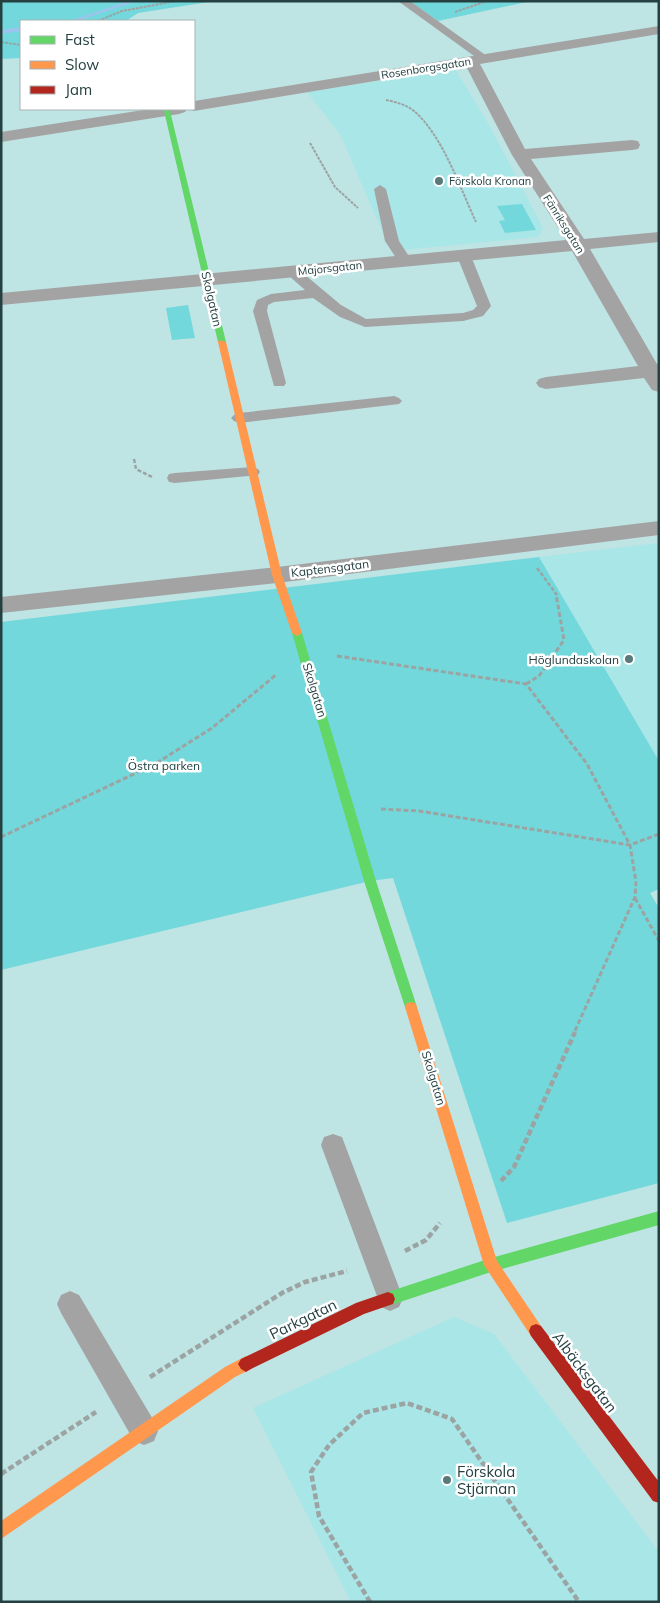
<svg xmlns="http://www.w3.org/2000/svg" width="660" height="1603" font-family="Mulish,sans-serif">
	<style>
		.built { fill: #a9e6e7 }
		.green { fill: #73d8db }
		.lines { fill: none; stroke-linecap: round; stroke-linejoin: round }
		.stream { fill: #9bc4ee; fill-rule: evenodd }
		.path-far3 { stroke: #9ca3a3; stroke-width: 2; stroke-dasharray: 3 1; stroke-linecap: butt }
		.path-far2 { stroke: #9ca3a3; stroke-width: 2.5; stroke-dasharray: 4 2; stroke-linecap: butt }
		.path-far1 { stroke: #9ca3a3; stroke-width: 3; stroke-dasharray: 5 2.5; stroke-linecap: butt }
		.path { stroke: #9ca3a3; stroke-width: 4.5; stroke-dasharray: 6 3; stroke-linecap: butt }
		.lane { fill: #a4a3a3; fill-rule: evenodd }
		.street { fill: #a4a3a3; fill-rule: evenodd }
		.fast { fill: #63d668; fill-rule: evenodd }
		.slow { fill: #ff974d; fill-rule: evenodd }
		.jam { fill: #b3261e; fill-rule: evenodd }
		.poi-dot { fill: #5a797a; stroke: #fff; stroke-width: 2 }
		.labels { text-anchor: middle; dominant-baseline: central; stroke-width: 5; stroke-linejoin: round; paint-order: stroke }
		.far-street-label { font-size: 11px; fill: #244041; stroke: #fff }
		.far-poi-label { font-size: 11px; fill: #244041; stroke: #fff; text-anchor: start }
		.street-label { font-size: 12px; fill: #244041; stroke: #fff }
		.poi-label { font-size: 12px; fill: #244041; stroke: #fff; text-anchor: end }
		.park-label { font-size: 12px; fill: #214243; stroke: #fff }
		.near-street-label { font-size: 15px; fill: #244041; stroke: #fff }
		.near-poi-label { font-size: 15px; fill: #244041; stroke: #fff; text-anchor: start }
	</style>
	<rect width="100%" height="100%" fill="#bee4e4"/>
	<g class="built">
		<path d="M 455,69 L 489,125 L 543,228 L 538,237 L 391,251 L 340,134 L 307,92 Z"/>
		<path d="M 659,543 L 659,761 L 539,557 Z"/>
		<path d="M 454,1317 L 494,1334 L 659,1552 L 659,1602 L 351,1602 L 253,1408 Z"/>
	</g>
	<g class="green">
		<path d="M 1,1 L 215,1 L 138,13 L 126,21 L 21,21 L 21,58 L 1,59 Z"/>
		<path d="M 410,1 L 531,1 L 438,21 Z"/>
		<path d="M 522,204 L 536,230 L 505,233 L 499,221 L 505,220 L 497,206 Z"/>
		<path d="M 188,305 L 195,338 L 172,340 L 166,308 Z"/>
		<path d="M 539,557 L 659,761 L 659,889 L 650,893 L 659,908 L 659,1183 L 507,1223 L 393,878 L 370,881 L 1,970 L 1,622 Z"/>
	</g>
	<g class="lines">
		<g class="stream">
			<path d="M 129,1 L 137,1 L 77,21 L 69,21 Z"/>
			<path d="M 21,27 L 21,31 L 1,34 L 1,30 Z"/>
		</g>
		<g class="path-far3">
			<path d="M 455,12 L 487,1"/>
			<path d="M 98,21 L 122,11 L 176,1"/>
			<path d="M 1,42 L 21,45"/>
			<path d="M 386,100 C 396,102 407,105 414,111 C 443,136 460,188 476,222"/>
			<path d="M 310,143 L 335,187 L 358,208"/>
		</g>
		<g class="path-far2">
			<path d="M 134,459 L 136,469 L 152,477"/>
			<path d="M 537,568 L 557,595"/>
		</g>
		<g class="path-far1">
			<path d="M 337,656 L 526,684 L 587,764 L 630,845 L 636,882 L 635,897 L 574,1033"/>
			<path d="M 526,684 L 539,676 L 564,640 L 556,594"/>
			<path d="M 381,809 L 419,811 L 630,845 L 659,834"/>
			<path d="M 1,837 L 155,764 L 212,728 L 277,674"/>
			<path d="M 635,898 L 659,941"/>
		</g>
		<g class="path">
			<path d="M 501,1181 L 514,1167 L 575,1032"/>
			<path d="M 405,1251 L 426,1240 L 440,1223"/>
			<path d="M 150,1377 L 282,1293 L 305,1282 L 347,1271"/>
			<path d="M 1,1474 L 96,1412"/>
			<path d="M 370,1602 L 319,1516 L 311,1472 L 329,1445 L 363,1413 L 407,1403 L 452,1419 L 579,1602"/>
		</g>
		<g class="lane">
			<path d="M 398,1 L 410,1 L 491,59 L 489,61 L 481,61 Z"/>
			<path d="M 380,185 L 386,189 L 399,241 L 412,261 L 410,264 L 400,264 L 385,241 L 374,189 Z"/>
			<path d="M 464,252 L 471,256 L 491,306 L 483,316 L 463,321 L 365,327 L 340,317 L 313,298 L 274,302 L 268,305 L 267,311 L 286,383 L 284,386 L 274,386 L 253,311 L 257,300 L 271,294 L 305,290 L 288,275 L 286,272 L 288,269 L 298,269 L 341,305 L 366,319 L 463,313 L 473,310 L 477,306 L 457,256 Z"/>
			<path d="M 394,396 L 399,398 L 402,401 L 399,404 L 239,423 L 234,421 L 231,418 L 234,415 L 239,413 Z"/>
			<path d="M 252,467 L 258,469 L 260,472 L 258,475 L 175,483 L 169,482 L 167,478 L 169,474 L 175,473 Z"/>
			<path d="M 333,1134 L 342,1137 L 345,1145 L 403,1298 L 399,1307 L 390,1311 L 381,1307 L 321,1145 L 324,1137 Z"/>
			<path d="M 70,1291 L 79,1295 L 154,1421 L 158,1431 L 154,1441 L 144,1445 L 134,1441 L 61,1313 L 57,1304 L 61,1295 Z"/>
		</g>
		<g class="street">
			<path d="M 659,26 L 659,34 L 480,64 L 525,149 L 632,140 L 638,141 L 640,145 L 638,149 L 632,150 L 531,159 L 584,239 L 659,232 L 659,242 L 590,249 L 657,364 L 659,364 L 659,392 L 652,390 L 644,378 L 546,389 L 539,387 L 536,383 L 539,379 L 546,377 L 638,366 L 572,251 L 1,305 L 1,293 L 566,240 L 512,155 L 466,66 L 194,111 L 188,109 L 194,109 L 194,101 Z"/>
			<path d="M 150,109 L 187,109 L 185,112 L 179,114 L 1,142 L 1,132 Z"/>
			<path d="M 659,521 L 659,535 L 277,583 L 1,613 L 1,597 L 277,567 Z"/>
		</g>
		<g class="fast">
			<path d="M 167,109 L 170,111 L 226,342 L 222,344 L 218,342 L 164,111 Z"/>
			<path d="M 297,630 L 302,633 L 376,881 L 417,1007 L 415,1011 L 411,1012 L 407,1011 L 405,1007 L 364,881 L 292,633 Z"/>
			<path d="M 659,1211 L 659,1225 L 491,1272 L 388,1306 L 383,1304 L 381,1299 L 383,1294 L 388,1292 L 491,1258 Z"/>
		</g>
		<g class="slow">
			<path d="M 219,340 L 226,342 L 282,575 L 302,633 L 297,636 L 292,633 L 272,575 L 218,342 Z"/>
			<path d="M 411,1002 L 415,1003 L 417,1007 L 497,1261 L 541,1326 L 543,1331 L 541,1336 L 536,1338 L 531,1336 L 484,1265 L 405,1007 L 407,1003 Z"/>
			<path d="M 246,1356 L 251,1359 L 254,1364 L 251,1369 L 235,1377 L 1,1539 L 1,1521 L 225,1367 Z"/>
		</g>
		<g class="jam">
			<path d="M 388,1292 L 393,1294 L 395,1299 L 393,1304 L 364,1314 L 251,1369 L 246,1372 L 241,1369 L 238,1364 L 241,1359 L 356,1303 Z"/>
			<path d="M 536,1324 L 541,1326 L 659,1482 L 659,1503 L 653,1501 L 531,1336 L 529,1331 L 531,1326 Z"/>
		</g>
	</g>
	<g class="poi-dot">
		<circle cx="439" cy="181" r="5"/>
		<circle cx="629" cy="659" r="5"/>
		<circle cx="447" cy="1480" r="5"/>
	</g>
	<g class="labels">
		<g class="far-street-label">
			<text transform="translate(426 68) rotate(-9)">Rosenborgsgatan</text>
			<text transform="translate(564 224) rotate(58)">Fänriksgatan</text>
			<text transform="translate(330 268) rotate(-6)">Majorsgatan</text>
		</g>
		<g class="far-poi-label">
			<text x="449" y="181">Förskola Kronan</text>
		</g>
		<g class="street-label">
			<text transform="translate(212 299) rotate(77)">Skolgatan</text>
			<text transform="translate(330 568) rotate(-7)">Kaptensgatan</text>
			<text transform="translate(315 690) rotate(73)">Skolgatan</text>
			<text transform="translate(434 1078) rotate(73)">Skolgatan</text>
		</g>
		<g class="poi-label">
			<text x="619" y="659">Höglundaskolan</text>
		</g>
		<g class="park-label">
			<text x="164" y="765">Östra parken</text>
		</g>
		<g class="near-street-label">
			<text transform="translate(303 1319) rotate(-26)">Parkgatan</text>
			<text transform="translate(585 1372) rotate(53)">Albäcksgatan</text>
		</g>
		<g class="near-poi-label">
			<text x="457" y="1471">Förskola<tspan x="457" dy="17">Stjärnan</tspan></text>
		</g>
	</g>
	<rect width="660" height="1603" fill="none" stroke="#244041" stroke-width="5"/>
	<rect x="20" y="20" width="175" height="90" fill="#ffffff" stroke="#a7b3b3"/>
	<rect x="30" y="36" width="25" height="8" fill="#63d668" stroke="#a7b3b3"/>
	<text x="65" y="45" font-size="15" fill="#244041">Fast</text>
	<rect x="30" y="61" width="25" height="8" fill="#ff974d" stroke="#a7b3b3"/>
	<text x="65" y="70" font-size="15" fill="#244041">Slow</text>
	<rect x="30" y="86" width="25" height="8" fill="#b3261e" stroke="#a7b3b3"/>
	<text x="65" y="95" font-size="15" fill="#244041">Jam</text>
</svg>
